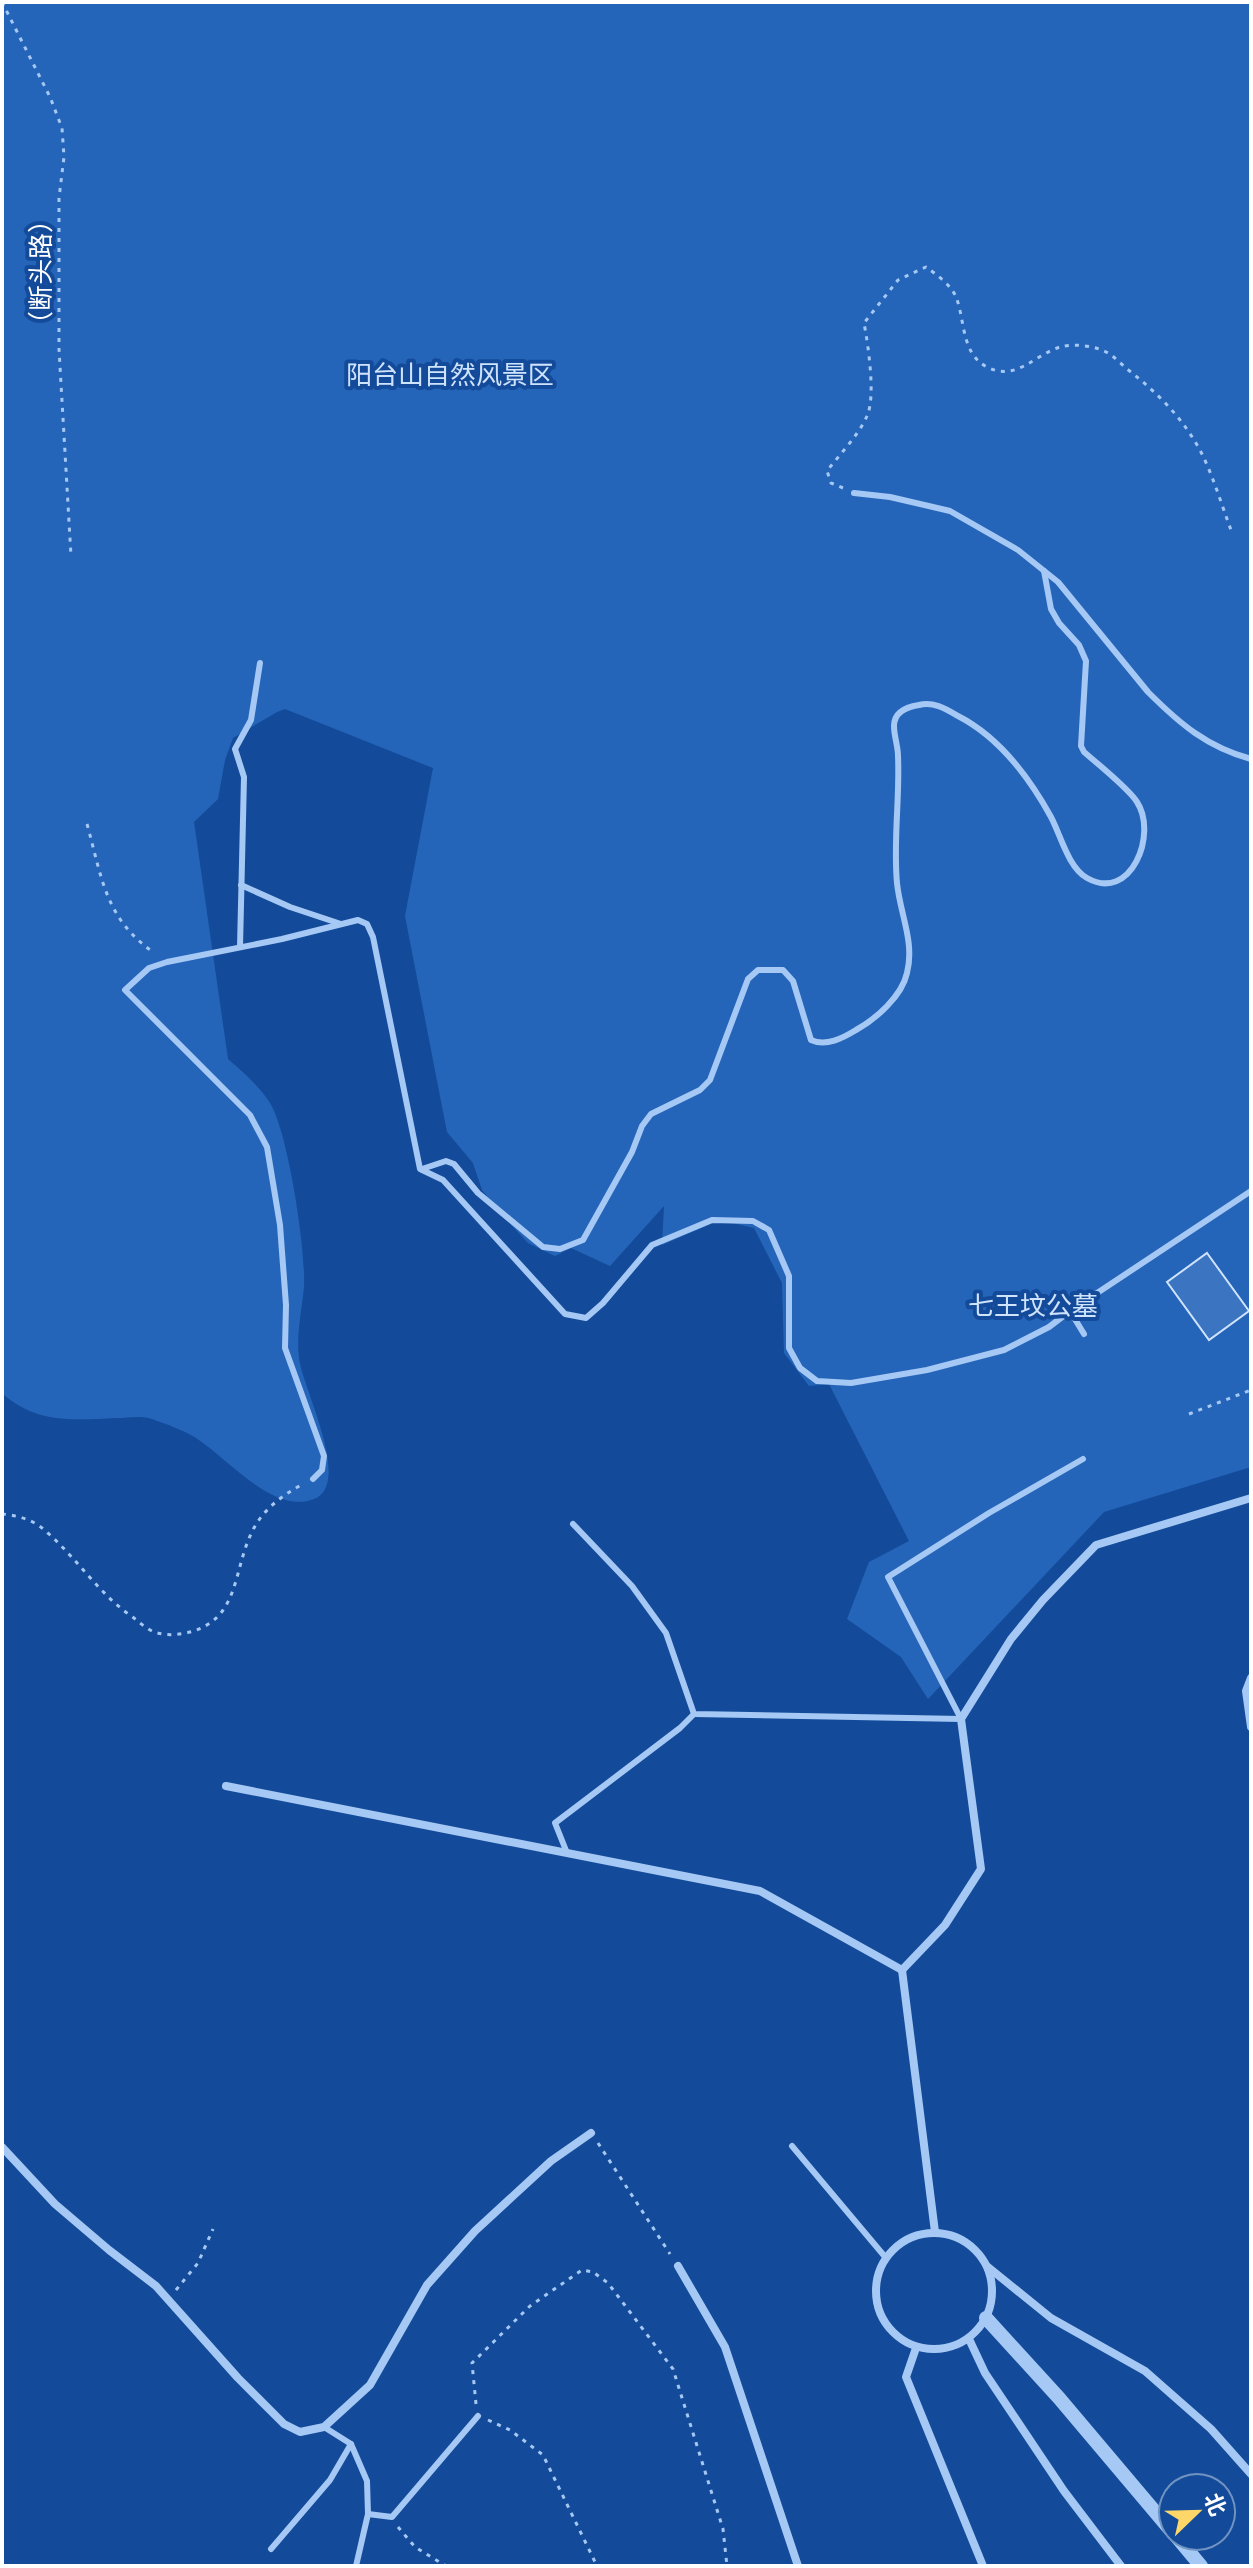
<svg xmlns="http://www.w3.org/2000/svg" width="1253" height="2568" font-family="'DejaVu Sans','Noto Sans SC',sans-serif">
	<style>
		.green { fill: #2565b9 }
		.building { fill: #3b75c1; stroke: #cfe3fd; stroke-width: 2 }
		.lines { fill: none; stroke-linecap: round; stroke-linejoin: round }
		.path { stroke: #a6c8f4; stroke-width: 3; stroke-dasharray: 4 6; stroke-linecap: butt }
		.service { stroke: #a6c8f4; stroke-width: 6 }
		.minor { stroke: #a6c8f4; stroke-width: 8 }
		.tertiary { stroke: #a6c8f4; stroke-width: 14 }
		.labels { text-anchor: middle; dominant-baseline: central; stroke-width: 8; stroke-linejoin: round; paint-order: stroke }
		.street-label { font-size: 26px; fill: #fff; stroke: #134b9a }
		.park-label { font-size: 26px; fill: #cfe3fd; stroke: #134b9a }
	</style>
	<rect width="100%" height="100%" fill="#134b9a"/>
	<path class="green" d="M 2,2 L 1251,2 L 1251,1467 L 1104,1512 L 928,1699 L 901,1657 L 847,1619 L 869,1562 L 909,1541 L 829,1384 L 809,1386 L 784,1353 L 782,1283 L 754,1228 L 720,1220 L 662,1245 L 664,1206 L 610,1266 L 571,1248 L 555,1256 L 528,1243 L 502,1215 L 482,1190 L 473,1163 L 447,1132 L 405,916 L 433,768 L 285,709 L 277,712 L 233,738 L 225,760 L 218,799 L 194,822 L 228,1059 C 243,1072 259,1086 270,1103 C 288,1132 306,1250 304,1286 C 302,1310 296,1334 299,1358 C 302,1387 353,1484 314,1499 C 273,1515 229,1459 196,1438 C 183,1430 166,1424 152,1419 C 141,1415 127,1418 116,1418 C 73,1420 36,1424 2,1393 Z"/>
	<path class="building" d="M 1207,1253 L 1249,1311 L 1209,1340 L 1167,1282 Z"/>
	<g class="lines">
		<g class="path">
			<path d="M 2,2 L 50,97 L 62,128 L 64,157 L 59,198 L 59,349 L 71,556"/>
			<path d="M 843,488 L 831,483 L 827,471 C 840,454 858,436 867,416 C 876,397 868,344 864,323 L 898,280 L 926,267 C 936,274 951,285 956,297 C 965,319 961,354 987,367 C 1016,382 1034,355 1060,347 C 1074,343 1096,346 1108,353 C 1115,357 1121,364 1127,369 C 1158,393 1185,420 1203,456 C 1214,479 1222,506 1231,530"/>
			<path d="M 87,824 C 102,878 105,918 153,952"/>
			<path d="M 1189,1414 L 1251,1390"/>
			<path d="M 2,1514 C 15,1515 31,1519 42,1528 C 75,1555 98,1594 134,1618 C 140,1623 147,1629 154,1632 C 166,1636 179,1635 190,1632 C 239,1619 233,1572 251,1534 C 261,1511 281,1496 303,1484"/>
			<path d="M 598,2143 L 670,2254"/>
			<path d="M 176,2290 L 198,2263 L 213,2229"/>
			<path d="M 476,2404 L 472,2363 L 530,2306 L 582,2270 L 593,2272 L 608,2283 L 673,2369 L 723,2529 L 727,2566"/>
			<path d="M 488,2420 L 510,2430 L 543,2455 L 597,2566"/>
			<path d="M 398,2527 L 415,2547 L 446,2566"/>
		</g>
		<g class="service">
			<path d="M 854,493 L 890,497 L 950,511 L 1018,550 L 1058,582 L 1148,692 C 1180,724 1207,747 1251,759"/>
			<path d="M 241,885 L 290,907 L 341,924"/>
			<path d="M 240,947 L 244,777 L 235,749 L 251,720 L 260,663"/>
			<path d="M 422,1169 L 446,1161 L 454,1164 L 478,1193 L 543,1247 L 560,1249 L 583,1240 L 632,1152 L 642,1126 L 651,1114 L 700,1090 L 710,1080 L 748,979 L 758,970 L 783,970 L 793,981 L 811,1040 C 826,1047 843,1038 856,1030 C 876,1019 902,996 907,973 C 915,942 900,914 897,883 C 893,841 900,798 898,756 C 898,746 894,736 894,726 C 894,712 906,707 919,705 C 933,701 946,709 958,716 C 999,737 1029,777 1051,817 C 1061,836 1068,867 1087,878 C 1131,903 1158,834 1137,802 C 1130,790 1097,763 1084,752 L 1081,746 L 1086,661 L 1079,645 L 1059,623 L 1051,609 L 1044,571"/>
			<path d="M 1084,1334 L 1070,1311 L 1251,1191"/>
			<path d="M 313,1479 L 322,1470 L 324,1456 L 285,1348 L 286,1305 L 280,1225 L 267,1147 L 250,1115 L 125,990 L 149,968 L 167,962 L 282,939 L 358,920 L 367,924 L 373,937 L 420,1169 L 443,1180 L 565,1314 L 586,1318 L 603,1303 L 652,1245 L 712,1220 L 753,1221 L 769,1230 L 789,1276 L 789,1348 L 800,1368 L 817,1381 L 851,1383 L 927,1370 L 1004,1350 L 1049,1327 L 1070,1311"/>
			<path d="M 573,1524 L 632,1586 L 666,1633 L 694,1714 L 961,1719 L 888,1577 L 989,1513 L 1083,1459"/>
			<path d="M 567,1853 L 555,1823 L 680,1728 L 694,1714"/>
			<path d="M 792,2146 L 886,2258"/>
			<path d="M 324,2427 L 351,2444 L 367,2481 L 368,2514 L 356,2566"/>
			<path d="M 368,2514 L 392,2517 L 478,2416"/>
			<path d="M 271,2549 L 330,2480 L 351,2444"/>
		</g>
		<g class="minor">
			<path d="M 1251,1678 L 1246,1691 L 1251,1727"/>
			<path d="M 226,1786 L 760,1891 L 902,1970 L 945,1925 L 981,1869 L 961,1719 L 1011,1639 L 1043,1600 L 1096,1545 L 1251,1498"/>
			<path d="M 902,1970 L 935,2232"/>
			<path d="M 2,2147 L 55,2204 L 109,2250 L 156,2286 L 238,2378 L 284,2424 L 300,2432 L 324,2427 L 370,2385 L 427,2285 L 475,2231 L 551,2161 L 591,2133"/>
			<circle cx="934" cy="2291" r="58"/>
			<path d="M 678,2266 L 725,2347 L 798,2566"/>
			<path d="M 988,2267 L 1051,2318 L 1145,2371 L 1211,2429 L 1251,2474"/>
			<path d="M 969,2339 L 985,2373 L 1064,2491 L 1121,2566"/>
			<path d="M 916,2348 L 906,2377 L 983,2566"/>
		</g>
		<g class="tertiary">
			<path d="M 986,2318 L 1059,2398 L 1173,2533"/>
			<path d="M 1176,2536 L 1201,2566"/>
		</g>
	</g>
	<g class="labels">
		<g class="street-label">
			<text transform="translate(41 272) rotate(-90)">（断头路）</text>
		</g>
		<g class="park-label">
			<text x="450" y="375">阳台山自然风景区</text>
			<text x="1033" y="1306">七王坟公墓</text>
		</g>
	</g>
	<rect width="1253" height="2568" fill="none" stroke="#ffffff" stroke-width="8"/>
	<g transform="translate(1197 2512) rotate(67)"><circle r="38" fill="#134b9a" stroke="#7193c2" stroke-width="2"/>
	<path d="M0-6L14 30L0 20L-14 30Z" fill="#ffd769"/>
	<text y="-12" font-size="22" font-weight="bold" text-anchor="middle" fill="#ffffff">北</text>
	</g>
</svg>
